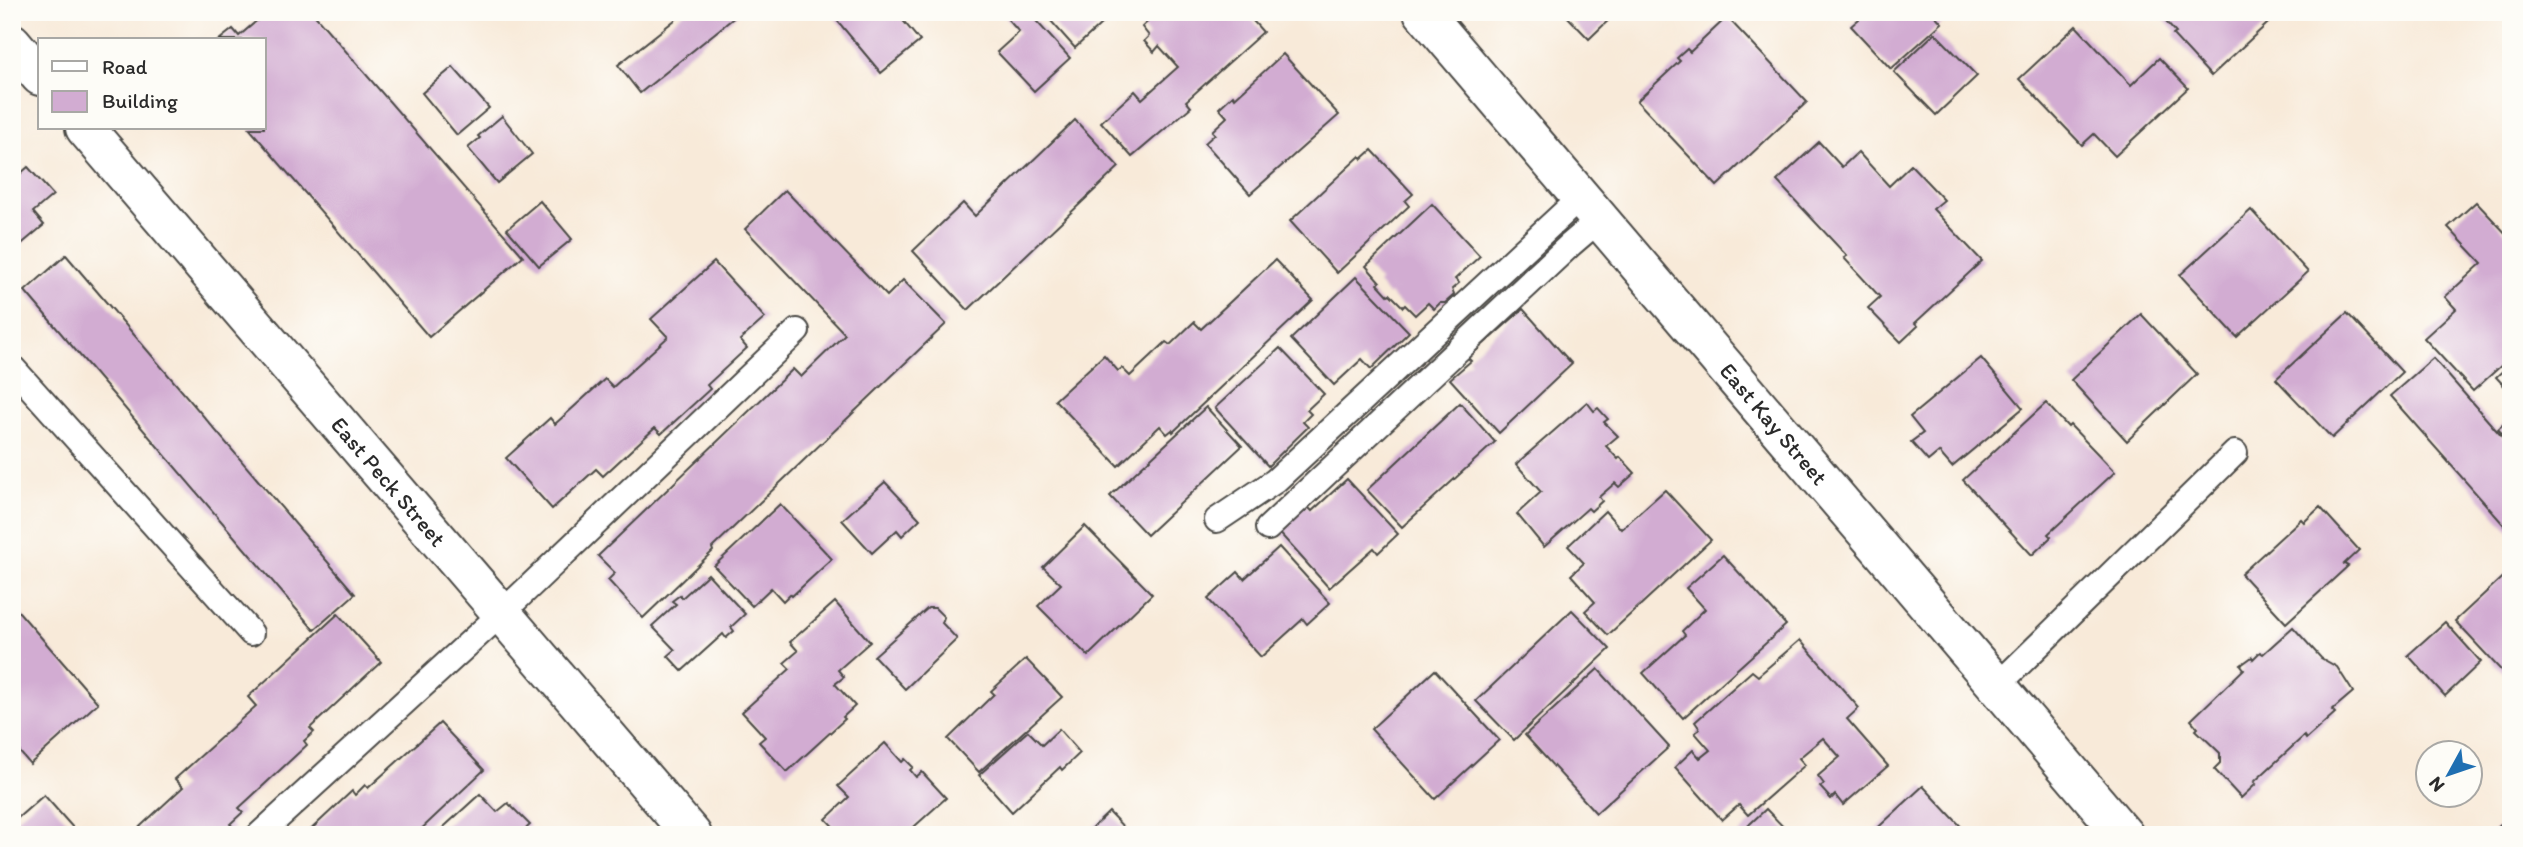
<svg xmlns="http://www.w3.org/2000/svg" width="2523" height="847" font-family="Itim,sans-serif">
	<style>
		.building { fill: #d2acd2 }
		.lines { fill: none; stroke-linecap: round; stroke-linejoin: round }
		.lane-casing { stroke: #4a4845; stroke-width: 28 }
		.street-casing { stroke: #4a4845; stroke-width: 42 }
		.lane { stroke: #fff; stroke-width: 24 }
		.street { stroke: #fff; stroke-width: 38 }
		.labels { text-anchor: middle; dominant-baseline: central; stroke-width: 5; stroke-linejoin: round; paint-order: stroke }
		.street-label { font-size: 23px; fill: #2b2b2b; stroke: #fdfcf7 }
	</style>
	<rect width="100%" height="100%" fill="#fdfcf7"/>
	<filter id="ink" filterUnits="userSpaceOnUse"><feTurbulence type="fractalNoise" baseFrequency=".0143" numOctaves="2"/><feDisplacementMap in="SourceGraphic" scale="14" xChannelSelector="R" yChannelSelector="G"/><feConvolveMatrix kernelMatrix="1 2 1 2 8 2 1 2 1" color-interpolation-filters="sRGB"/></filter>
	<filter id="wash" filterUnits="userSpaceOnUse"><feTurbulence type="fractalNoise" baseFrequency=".00686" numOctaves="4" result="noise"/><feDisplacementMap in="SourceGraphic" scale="28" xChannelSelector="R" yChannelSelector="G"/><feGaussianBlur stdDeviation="1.57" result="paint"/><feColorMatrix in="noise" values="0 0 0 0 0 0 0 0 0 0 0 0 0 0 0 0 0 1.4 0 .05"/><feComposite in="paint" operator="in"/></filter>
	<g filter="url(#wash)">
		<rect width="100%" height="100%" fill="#f8ead9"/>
		<g id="blocks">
			<g class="building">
				<path d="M 267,12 L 312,12 L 523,256 L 429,337 L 249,128 L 264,128 L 264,40 L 219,40 L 233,29 L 239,36 Z"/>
				<path d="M 685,12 L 741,12 L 640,93 L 618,65 Z"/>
				<path d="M 830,12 L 896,12 L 920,41 L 881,73 Z"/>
				<path d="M 1007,12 L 1028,12 L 1070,58 L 1034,91 L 997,52 L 1019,32 L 1004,15 Z"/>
				<path d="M 1043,12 L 1114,12 L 1075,48 Z"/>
				<path d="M 1158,12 L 1245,12 L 1263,32 L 1186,101 L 1191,107 L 1132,157 L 1101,122 L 1135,91 L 1142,99 L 1178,67 L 1159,46 L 1154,52 L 1144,41 L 1149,36 L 1142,27 Z"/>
				<path d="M 1563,12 L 1617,12 L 1589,39 Z"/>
				<path d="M 1867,12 L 1932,12 L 1942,23 L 1891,69 L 1851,26 Z"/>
				<path d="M 2157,12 L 2280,12 L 2211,76 L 2173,35 L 2176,33 Z"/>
				<path d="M 1727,17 L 1807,102 L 1717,186 L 1637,101 L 1680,61 L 1677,58 L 1687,49 L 1690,52 Z"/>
				<path d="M 2076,26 L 2131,85 L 2159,58 L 2188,88 L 2115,156 L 2094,134 L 2082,145 L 2019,79 Z"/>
				<path d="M 1935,33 L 1977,76 L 1936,115 L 1894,72 Z"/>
				<path d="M 1283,54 L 1339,115 L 1250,194 L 1205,143 L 1215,134 L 1212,131 L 1227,117 L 1219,108 L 1233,95 L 1235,98 Z"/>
				<path d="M 453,67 L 489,108 L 457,135 L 422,93 Z"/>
				<path d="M 502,116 L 532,154 L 497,183 L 468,148 L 480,138 L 478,136 Z"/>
				<path d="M 1075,120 L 1119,167 L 968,310 L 913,251 L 963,203 L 975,216 Z"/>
				<path d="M 1819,142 L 1842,167 L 1858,152 L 1889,186 L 1911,165 L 1944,200 L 1933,209 L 1982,261 L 1915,323 L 1918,326 L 1901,342 L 1868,308 L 1880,297 L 1844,258 L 1847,256 L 1777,181 Z"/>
				<path d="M 1372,150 L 1413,194 L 1405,201 L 1409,206 L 1337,273 L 1290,221 L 1360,156 L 1362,159 Z"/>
				<path d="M 28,167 L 53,195 L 33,212 L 44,225 L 12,252 L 12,181 Z"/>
				<path d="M 785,190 L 887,296 L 903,280 L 946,324 L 712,548 L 713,551 L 643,618 L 608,580 L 615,573 L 598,556 L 793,369 L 801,377 L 845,334 L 745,229 Z"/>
				<path d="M 540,201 L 572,239 L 539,266 L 507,229 Z"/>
				<path d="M 2476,202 L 2511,239 L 2511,389 L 2509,391 L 2496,377 L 2508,366 L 2504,363 L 2473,391 L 2424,338 L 2456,309 L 2445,297 L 2482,263 L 2448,227 Z"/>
				<path d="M 1432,204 L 1480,256 L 1455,279 L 1459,283 L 1452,289 L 1454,295 L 1445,303 L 1440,303 L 1434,309 L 1428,303 L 1415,315 L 1405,305 L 1403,307 L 1390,294 L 1388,295 L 1378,284 L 1380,282 L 1366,266 Z"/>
				<path d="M 2251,210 L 2308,272 L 2237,337 L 2180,275 Z"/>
				<path d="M 66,255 L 355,594 L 314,630 L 25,291 Z"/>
				<path d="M 1275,260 L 1313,300 L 1173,432 L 1172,430 L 1167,434 L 1160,426 L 1118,466 L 1055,400 L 1104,355 L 1118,371 L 1122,368 L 1130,376 L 1166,342 L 1170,345 L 1194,322 L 1201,329 Z"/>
				<path d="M 714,262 L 765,318 L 740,340 L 747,348 L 707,385 L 710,389 L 661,434 L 655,428 L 603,476 L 596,469 L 552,509 L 506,458 L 550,418 L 555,424 L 605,379 L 613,387 L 668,337 L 651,319 Z"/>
				<path d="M 1356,277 L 1409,332 L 1371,369 L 1362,359 L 1334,385 L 1291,339 Z"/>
				<path d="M 1523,309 L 1572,364 L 1499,433 L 1450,379 L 1471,361 L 1468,358 Z"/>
				<path d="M 2347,313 L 2402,372 L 2332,438 L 2276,379 Z"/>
				<path d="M 2141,314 L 2197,374 L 2127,441 L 2071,380 Z"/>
				<path d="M 1280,348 L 1324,394 L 1307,410 L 1311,414 L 1303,422 L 1308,427 L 1268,466 L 1215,408 Z"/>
				<path d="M 1981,358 L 2023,408 L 1952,467 L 1939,452 L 1928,461 L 1911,442 L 1923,433 L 1910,417 Z"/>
				<path d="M 2433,358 L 2511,447 L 2511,533 L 2390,396 Z"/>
				<path d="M 1587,402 L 1594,411 L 1598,408 L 1608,419 L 1604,422 L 1618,436 L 1606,446 L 1618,459 L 1620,457 L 1635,473 L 1619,487 L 1615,483 L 1599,497 L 1602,501 L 1591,511 L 1588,508 L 1544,547 L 1517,514 L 1541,492 L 1516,464 Z"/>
				<path d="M 1460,403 L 1495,442 L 1402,527 L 1367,490 Z"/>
				<path d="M 2046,403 L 2068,427 L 2070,425 L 2115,472 L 2048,534 L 2051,537 L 2032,555 L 1963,480 Z"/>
				<path d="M 1206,407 L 1242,446 L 1147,535 L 1110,496 Z"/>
				<path d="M 2511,417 L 2511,444 L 2498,429 Z"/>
				<path d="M 1347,479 L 1398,534 L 1378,553 L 1374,548 L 1329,588 L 1277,530 L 1305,504 L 1312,511 Z"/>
				<path d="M 885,482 L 920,519 L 902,536 L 897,530 L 872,553 L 842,520 Z"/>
				<path d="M 1665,490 L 1711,540 L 1608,635 L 1585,611 L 1595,602 L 1571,575 L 1584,563 L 1568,546 L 1605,511 L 1621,529 Z"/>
				<path d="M 780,504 L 832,559 L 792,596 L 790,594 L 783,601 L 771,588 L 752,606 L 714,566 Z"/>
				<path d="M 2320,507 L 2359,550 L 2344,564 L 2348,566 L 2286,623 L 2241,574 L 2301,519 L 2304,522 Z"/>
				<path d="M 1085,526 L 1152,594 L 1088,656 L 1038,606 L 1061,584 L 1043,567 Z"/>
				<path d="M 1279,547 L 1330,603 L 1307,624 L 1303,619 L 1261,657 L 1208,599 L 1238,572 L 1244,579 Z"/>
				<path d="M 1723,555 L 1786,625 L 1683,718 L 1643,673 L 1685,635 L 1682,631 L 1705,609 L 1686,588 Z"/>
				<path d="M 2511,569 L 2511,681 L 2455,621 Z"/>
				<path d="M 708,574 L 745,614 L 731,627 L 734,631 L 726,638 L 723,634 L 682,671 L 668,656 L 675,650 L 652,626 L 676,604 L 672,601 L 680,595 L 682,598 Z"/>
				<path d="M 835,602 L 870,642 L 838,670 L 844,677 L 835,684 L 855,706 L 843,717 L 845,719 L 787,772 L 759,742 L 765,737 L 742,712 L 790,669 L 784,663 L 798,651 L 790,642 Z"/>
				<path d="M 12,604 L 98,703 L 30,764 L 12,743 Z"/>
				<path d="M 928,608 L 935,608 L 944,617 L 942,623 L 957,639 L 905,689 L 874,656 Z"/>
				<path d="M 1572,610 L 1610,649 L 1514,740 L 1476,701 Z"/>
				<path d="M 338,614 L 381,662 L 310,728 L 314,732 L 304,741 L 307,745 L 239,808 L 243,812 L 230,824 L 234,828 L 226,835 L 131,835 L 183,787 L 175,779 L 256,706 L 248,697 Z"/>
				<path d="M 2445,622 L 2481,662 L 2445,696 L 2408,655 Z"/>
				<path d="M 2293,627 L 2321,658 L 2337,667 L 2353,692 L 2332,710 L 2335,713 L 2306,739 L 2304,736 L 2254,782 L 2256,784 L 2241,798 L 2214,769 L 2220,763 L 2220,753 L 2196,730 L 2198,728 L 2191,720 L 2244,669 L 2241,665 L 2252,657 L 2253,659 L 2260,652 L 2263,654 Z"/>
				<path d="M 1800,640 L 1859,708 L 1847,719 L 1888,766 L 1843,805 L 1835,795 L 1831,799 L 1820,787 L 1824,784 L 1818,776 L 1840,757 L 1823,738 L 1799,758 L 1805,765 L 1748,815 L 1739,805 L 1722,820 L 1675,767 L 1693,750 L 1700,758 L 1710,750 L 1695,733 L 1700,729 L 1695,722 L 1752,671 L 1758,676 Z"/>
				<path d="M 1026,659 L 1062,697 L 979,772 L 948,739 L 994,694 L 991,691 Z"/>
				<path d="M 1598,669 L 1669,747 L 1596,813 L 1525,735 Z"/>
				<path d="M 1435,670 L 1499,740 L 1435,799 L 1371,729 Z"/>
				<path d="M 440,723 L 484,770 L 415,835 L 305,835 L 352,791 L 355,795 L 365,785 L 368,788 Z"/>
				<path d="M 1059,729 L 1080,753 L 1062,770 L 1060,767 L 1012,812 L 979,775 L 1028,731 L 1042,745 Z"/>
				<path d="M 885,743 L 902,762 L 905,759 L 913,767 L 910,770 L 916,777 L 922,772 L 946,798 L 905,835 L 841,835 L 826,819 L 849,797 L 838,786 Z"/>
				<path d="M 1923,786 L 1969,835 L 1870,835 Z"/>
				<path d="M 480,794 L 497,812 L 508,803 L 530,825 L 519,835 L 435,835 Z"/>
				<path d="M 44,795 L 75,830 L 70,835 L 12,835 L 12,823 Z"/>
				<path d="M 1766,809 L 1791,835 L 1738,835 Z"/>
				<path d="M 1109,812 L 1131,835 L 1085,835 Z"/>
				<path d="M 2511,815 L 2511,835 L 2497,835 L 2494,831 Z"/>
				<path d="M 968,827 L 975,835 L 949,835 L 957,828 L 961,833 Z"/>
			</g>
		</g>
	</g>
	<g filter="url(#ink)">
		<use href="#blocks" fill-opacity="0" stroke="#4a4845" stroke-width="2"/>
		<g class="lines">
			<defs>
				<g id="lane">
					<path d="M 12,367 L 251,633"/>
					<path d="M 1217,520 L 1275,481 L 1581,197"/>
					<path d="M 1268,528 L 1571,244 L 1599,220"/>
					<path d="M 1997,686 L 2235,453"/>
					<path d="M 259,835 L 502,613 L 797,331"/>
				</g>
				<g id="street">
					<path id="s1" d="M 1423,12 L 2124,835"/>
					<path d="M 12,43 L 40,76"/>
					<path id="s2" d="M 85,128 L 692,835"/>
				</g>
			</defs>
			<use href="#lane" class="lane-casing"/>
			<use href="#street" class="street-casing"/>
			<use href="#lane" class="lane"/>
			<use href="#street" class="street"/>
		</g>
	</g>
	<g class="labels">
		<g class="street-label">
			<text stroke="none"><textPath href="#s1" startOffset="541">East Kay Street</textPath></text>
			<text stroke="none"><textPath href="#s2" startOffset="466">East Peck Street</textPath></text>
		</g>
	</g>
	<rect width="2523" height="847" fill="none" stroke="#fdfcf7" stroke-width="42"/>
	<rect x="38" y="38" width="228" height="91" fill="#fdfcf7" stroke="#a9a8a5" stroke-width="2"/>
	<rect x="52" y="61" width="35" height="10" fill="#ffffff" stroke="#a9a8a5" stroke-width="2"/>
	<text x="102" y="74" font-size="21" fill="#2b2b2b">Road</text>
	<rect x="52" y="91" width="35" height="21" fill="#d2acd2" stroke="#a9a8a5" stroke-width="2"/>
	<text x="102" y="108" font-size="21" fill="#2b2b2b">Building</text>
	<g transform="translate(2449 774) rotate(230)"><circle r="33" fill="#fdfcf7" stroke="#a9a8a5" stroke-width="2"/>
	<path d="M0-5L12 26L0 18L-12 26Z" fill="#1f6fb2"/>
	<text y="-10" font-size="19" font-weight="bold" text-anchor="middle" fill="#2b2b2b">N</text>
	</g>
</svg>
